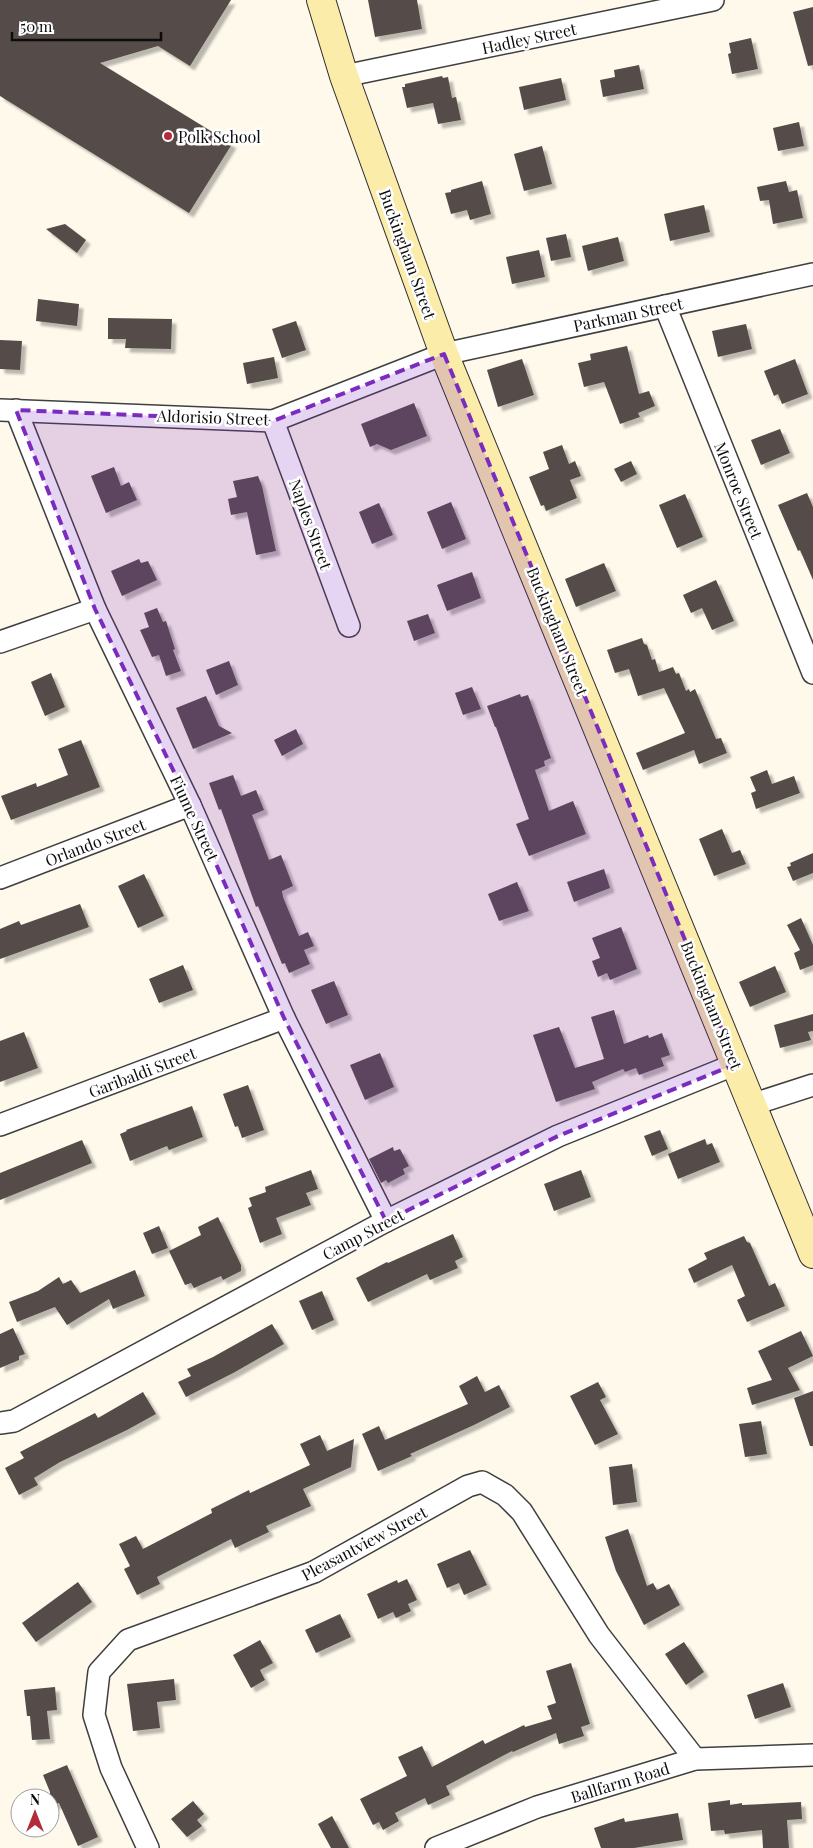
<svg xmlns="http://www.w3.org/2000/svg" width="813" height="1848" font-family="'Playfair Display',serif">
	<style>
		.building { fill: #544c49; filter: url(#shadow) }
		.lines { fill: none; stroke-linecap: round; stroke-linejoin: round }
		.minor-casing { stroke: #3f3f3f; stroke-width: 24 }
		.secondary-casing { stroke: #2e2e2e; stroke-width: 30 }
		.minor { stroke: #fff; stroke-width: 21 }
		.secondary { stroke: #fbecaa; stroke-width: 28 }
		.marked { fill: #7b2cbf; fill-opacity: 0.2; stroke: #7b2cbf; stroke-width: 4; stroke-dasharray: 10 6; stroke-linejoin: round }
		.poi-dot { fill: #b42b3b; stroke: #fff; stroke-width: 2 }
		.labels { text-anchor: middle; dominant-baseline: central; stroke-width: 5; stroke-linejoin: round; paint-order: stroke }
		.street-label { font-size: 16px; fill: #0c0c0c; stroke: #fff }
		.poi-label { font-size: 16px; fill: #0c0c0c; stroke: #fff; text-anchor: start }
	</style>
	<defs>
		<filter id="shadow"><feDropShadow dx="4.5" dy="4.5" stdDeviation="1" flood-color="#0004"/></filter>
	</defs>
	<rect width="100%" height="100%" fill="#fef9eb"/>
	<g class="building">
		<path d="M 0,0 L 231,0 L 190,66 L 158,46 L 100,63 L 232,144 L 189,213 L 0,96 Z"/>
		<path d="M 368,0 L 417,0 L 422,29 L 375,37 Z"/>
		<path d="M 813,7 L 813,65 L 808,66 L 793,12 Z"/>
		<path d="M 751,38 L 758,69 L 732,74 L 728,54 L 731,53 L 729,43 Z"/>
		<path d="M 639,65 L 644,89 L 603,97 L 600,80 L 615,77 L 614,70 Z"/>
		<path d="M 442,76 L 443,78 L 448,77 L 452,98 L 456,97 L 461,120 L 438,124 L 433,103 L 407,108 L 402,87 L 405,87 L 405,84 Z"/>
		<path d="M 561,78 L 566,100 L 524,110 L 519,87 Z"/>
		<path d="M 799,122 L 804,146 L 778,151 L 773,128 Z"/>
		<path d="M 542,146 L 552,184 L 524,191 L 514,154 Z"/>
		<path d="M 482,181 L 491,214 L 470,220 L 467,210 L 451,214 L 445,193 L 451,192 L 451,190 Z"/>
		<path d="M 786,181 L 789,192 L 797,190 L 803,218 L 773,224 L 769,200 L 760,201 L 757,187 Z"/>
		<path d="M 704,205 L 710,232 L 670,241 L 664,214 Z"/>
		<path d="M 65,224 L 86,240 L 77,253 L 46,229 Z"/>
		<path d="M 566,234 L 571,257 L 551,261 L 546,238 Z"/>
		<path d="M 618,237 L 624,261 L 588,271 L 582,246 Z"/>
		<path d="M 539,250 L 545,277 L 512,284 L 506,257 Z"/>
		<path d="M 38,299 L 79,304 L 77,326 L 36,321 Z"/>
		<path d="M 108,318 L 172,319 L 171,349 L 125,348 L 126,339 L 108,339 Z"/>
		<path d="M 296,321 L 306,350 L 282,358 L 272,329 Z"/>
		<path d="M 746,324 L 752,349 L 718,357 L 712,331 Z"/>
		<path d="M 0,340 L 22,341 L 20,370 L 0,369 Z"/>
		<path d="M 627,346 L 639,394 L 649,391 L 655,406 L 638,413 L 640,417 L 620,424 L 604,382 L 584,387 L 578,363 L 591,360 L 590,354 Z"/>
		<path d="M 274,357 L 278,378 L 247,384 L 243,363 Z"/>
		<path d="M 522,359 L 534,395 L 498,407 L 487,370 Z"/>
		<path d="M 795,359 L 808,394 L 782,404 L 778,394 L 774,396 L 764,371 Z"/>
		<path d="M 414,403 L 427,436 L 391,450 L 377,444 L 370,447 L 361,424 Z"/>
		<path d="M 780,429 L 790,453 L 761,465 L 751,440 Z"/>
		<path d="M 562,445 L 569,464 L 575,461 L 581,476 L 570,480 L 577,498 L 546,511 L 544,505 L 541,506 L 529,477 L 549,469 L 543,452 Z"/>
		<path d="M 631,461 L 637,474 L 621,482 L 614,469 Z"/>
		<path d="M 114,467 L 121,486 L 129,482 L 137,500 L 106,513 L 91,476 Z"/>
		<path d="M 258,476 L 262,486 L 276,551 L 256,555 L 247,512 L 231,515 L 228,499 L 237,497 L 233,481 Z"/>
		<path d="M 807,493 L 813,507 L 813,580 L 800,550 L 798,551 L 778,505 Z"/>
		<path d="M 685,494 L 703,537 L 677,548 L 659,505 Z"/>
		<path d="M 451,502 L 466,539 L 442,549 L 427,512 Z"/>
		<path d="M 379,503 L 393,535 L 372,544 L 359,512 Z"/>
		<path d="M 139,559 L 141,563 L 148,561 L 157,580 L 122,596 L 111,571 Z"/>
		<path d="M 604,563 L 616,591 L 576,607 L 565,579 Z"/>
		<path d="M 472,572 L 481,598 L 447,611 L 437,585 Z"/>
		<path d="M 716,580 L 734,621 L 712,630 L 702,608 L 691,613 L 683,595 Z"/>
		<path d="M 157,608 L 163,622 L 166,621 L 175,649 L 173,650 L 181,671 L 166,676 L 159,655 L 152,657 L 140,630 L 149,627 L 144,613 Z"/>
		<path d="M 428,614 L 435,633 L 414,641 L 407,621 Z"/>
		<path d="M 642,638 L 644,644 L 647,645 L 652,660 L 655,659 L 659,672 L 673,667 L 676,674 L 679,673 L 686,691 L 689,689 L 690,692 L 695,689 L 716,739 L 721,738 L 727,753 L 699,764 L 694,750 L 643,770 L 636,753 L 685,733 L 664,688 L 638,696 L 629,669 L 615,673 L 607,650 Z"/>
		<path d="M 229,661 L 238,685 L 216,695 L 206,670 Z"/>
		<path d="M 51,673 L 65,707 L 45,716 L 31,682 Z"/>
		<path d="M 472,687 L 481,709 L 463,715 L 455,693 Z"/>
		<path d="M 520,694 L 521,697 L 528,695 L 551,758 L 544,761 L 545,766 L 535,770 L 549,811 L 573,801 L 586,834 L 529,856 L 516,824 L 529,819 L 496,727 L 495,727 L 487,706 Z"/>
		<path d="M 206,696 L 219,726 L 232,733 L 193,749 L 176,708 Z"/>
		<path d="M 296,729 L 303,744 L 282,756 L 274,740 Z"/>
		<path d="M 81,740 L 100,787 L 11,820 L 1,796 L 36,783 L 37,787 L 68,775 L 58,749 Z"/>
		<path d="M 767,770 L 772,784 L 794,776 L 800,793 L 756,809 L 751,793 L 756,791 L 750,777 Z"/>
		<path d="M 233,775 L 241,796 L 256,790 L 264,810 L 252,815 L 269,860 L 281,855 L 293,886 L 282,891 L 283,897 L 299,936 L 308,932 L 314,946 L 304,950 L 310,964 L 289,973 L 285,963 L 282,964 L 258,906 L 256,907 L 221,809 L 219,810 L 209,783 Z"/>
		<path d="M 722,829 L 732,853 L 740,850 L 746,864 L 714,876 L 699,839 Z"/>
		<path d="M 813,853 L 813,873 L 793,881 L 787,867 L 791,866 L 790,863 Z"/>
		<path d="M 604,869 L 610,888 L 574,902 L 567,882 Z"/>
		<path d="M 144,874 L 164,916 L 138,928 L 118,886 Z"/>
		<path d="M 517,882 L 529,911 L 499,921 L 488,894 Z"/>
		<path d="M 80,904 L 89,927 L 0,959 L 0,929 L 19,921 L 21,925 Z"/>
		<path d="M 801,918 L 813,945 L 813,965 L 800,970 L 794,953 L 800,950 L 787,925 Z"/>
		<path d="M 621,927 L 637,969 L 610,980 L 607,973 L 598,977 L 592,961 L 600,958 L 592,938 Z"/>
		<path d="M 183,965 L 193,990 L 159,1003 L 149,979 Z"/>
		<path d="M 775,966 L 786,992 L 750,1007 L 739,982 Z"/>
		<path d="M 334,981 L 348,1015 L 326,1024 L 311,990 Z"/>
		<path d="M 614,1010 L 624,1044 L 648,1035 L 649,1038 L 662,1033 L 670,1055 L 661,1058 L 664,1066 L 639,1075 L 636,1068 L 625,1072 L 623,1069 L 592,1082 L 595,1089 L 556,1102 L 533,1035 L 559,1027 L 575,1068 L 604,1059 L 591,1017 Z"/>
		<path d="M 813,1014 L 813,1031 L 808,1032 L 811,1040 L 780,1048 L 774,1025 Z"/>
		<path d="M 24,1032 L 38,1068 L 0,1082 L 0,1041 Z"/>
		<path d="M 380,1053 L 394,1087 L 365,1100 L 350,1065 Z"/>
		<path d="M 248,1085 L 264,1130 L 242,1138 L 238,1126 L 235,1127 L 223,1094 Z"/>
		<path d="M 192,1106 L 203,1137 L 169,1150 L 167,1146 L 130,1161 L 120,1134 L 127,1131 L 126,1130 Z"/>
		<path d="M 660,1130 L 668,1149 L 652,1156 L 644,1136 Z"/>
		<path d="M 705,1139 L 707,1145 L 712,1143 L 720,1162 L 678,1179 L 668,1154 Z"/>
		<path d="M 82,1140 L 92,1163 L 0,1200 L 0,1173 Z"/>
		<path d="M 393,1147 L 394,1151 L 400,1149 L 409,1166 L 403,1169 L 405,1174 L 388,1183 L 386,1180 L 381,1183 L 369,1159 Z"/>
		<path d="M 311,1170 L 318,1189 L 306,1193 L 311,1205 L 276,1218 L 282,1234 L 260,1243 L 248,1208 L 252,1206 L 249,1198 L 266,1192 L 265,1187 Z"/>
		<path d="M 581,1170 L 591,1197 L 554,1211 L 544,1184 Z"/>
		<path d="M 218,1217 L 241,1265 L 241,1271 L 223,1280 L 221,1276 L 194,1288 L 191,1283 L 185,1285 L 169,1251 L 201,1235 L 198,1227 Z"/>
		<path d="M 159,1226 L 168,1248 L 152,1254 L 143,1233 Z"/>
		<path d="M 453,1234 L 463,1257 L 455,1261 L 458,1268 L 430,1280 L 427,1274 L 368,1302 L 356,1278 L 387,1262 L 388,1263 Z"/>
		<path d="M 744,1236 L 747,1242 L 750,1243 L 769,1286 L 775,1283 L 785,1306 L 747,1322 L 737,1300 L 745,1296 L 732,1265 L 694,1283 L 688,1269 L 707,1259 L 704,1253 Z"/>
		<path d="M 135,1270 L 145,1296 L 113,1309 L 109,1299 L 67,1325 L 55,1307 L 17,1322 L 9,1302 L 38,1291 L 59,1277 L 63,1284 L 71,1280 L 80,1293 Z"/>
		<path d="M 322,1291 L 334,1320 L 312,1330 L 299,1301 Z"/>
		<path d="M 272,1324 L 284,1344 L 235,1372 L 186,1397 L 178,1382 L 191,1376 L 187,1369 L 213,1357 Z"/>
		<path d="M 13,1328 L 25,1354 L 19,1356 L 19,1360 L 0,1368 L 0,1334 Z"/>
		<path d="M 801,1331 L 813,1356 L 788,1368 L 800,1390 L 752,1405 L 747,1388 L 772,1380 L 758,1351 Z"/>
		<path d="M 477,1376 L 485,1392 L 499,1385 L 510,1407 L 474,1425 L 410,1454 L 412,1456 L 378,1471 L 362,1434 L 379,1426 L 385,1440 L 468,1404 L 459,1386 Z"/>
		<path d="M 598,1382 L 606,1397 L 600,1400 L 618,1434 L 595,1445 L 570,1396 Z"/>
		<path d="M 813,1391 L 813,1446 L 810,1446 L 794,1398 Z"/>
		<path d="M 143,1392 L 156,1414 L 127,1430 L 60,1462 L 34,1478 L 38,1485 L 19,1495 L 5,1468 L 24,1458 L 20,1452 L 95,1413 L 98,1418 Z"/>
		<path d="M 761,1421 L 767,1454 L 745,1457 L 739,1424 Z"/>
		<path d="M 320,1435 L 327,1451 L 354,1439 L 351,1467 L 303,1489 L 311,1506 L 266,1526 L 269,1532 L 235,1548 L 231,1539 L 157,1577 L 160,1584 L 137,1595 L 124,1569 L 130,1566 L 119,1544 L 136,1536 L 143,1549 L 212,1513 L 211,1509 L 249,1490 L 250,1493 L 310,1465 L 300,1444 Z"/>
		<path d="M 632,1464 L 637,1502 L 613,1505 L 609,1467 Z"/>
		<path d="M 628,1529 L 647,1586 L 653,1583 L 657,1590 L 669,1584 L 680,1605 L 644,1625 L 616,1571 L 605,1537 Z"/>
		<path d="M 470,1550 L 487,1585 L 464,1595 L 459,1583 L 447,1588 L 437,1564 Z"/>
		<path d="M 407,1579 L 417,1600 L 408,1604 L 411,1611 L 396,1618 L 393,1612 L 378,1619 L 367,1594 L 397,1580 L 398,1583 Z"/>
		<path d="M 78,1582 L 92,1602 L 36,1642 L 22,1623 Z"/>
		<path d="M 340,1614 L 351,1637 L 316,1653 L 305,1630 Z"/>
		<path d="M 260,1640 L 273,1663 L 260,1670 L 265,1680 L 251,1688 L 233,1655 Z"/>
		<path d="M 684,1642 L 704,1672 L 686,1685 L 665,1654 Z"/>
		<path d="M 571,1663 L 590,1724 L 581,1727 L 584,1736 L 559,1744 L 556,1733 L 513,1752 L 512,1751 L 446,1786 L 450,1795 L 428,1805 L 425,1798 L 395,1813 L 399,1821 L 383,1830 L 379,1822 L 373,1825 L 360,1799 L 407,1776 L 398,1757 L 422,1746 L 432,1767 L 483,1740 L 485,1744 L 524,1725 L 525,1727 L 552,1719 L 547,1706 L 556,1703 L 546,1671 Z"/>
		<path d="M 174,1679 L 176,1700 L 157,1702 L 160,1728 L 133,1731 L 127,1684 Z"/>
		<path d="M 783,1683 L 791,1707 L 755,1719 L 747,1695 Z"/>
		<path d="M 55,1687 L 57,1710 L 47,1711 L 50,1739 L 32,1740 L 30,1716 L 27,1716 L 24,1690 Z"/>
		<path d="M 67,1765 L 98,1837 L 78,1846 L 59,1803 L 50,1807 L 50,1792 L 43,1775 Z"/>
		<path d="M 730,1800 L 730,1805 L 742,1803 L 742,1805 L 801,1802 L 802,1819 L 787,1820 L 789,1848 L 763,1848 L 762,1830 L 725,1834 L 724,1830 L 711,1831 L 708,1803 Z"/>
		<path d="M 193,1801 L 204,1814 L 197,1820 L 202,1826 L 187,1837 L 171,1819 Z"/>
		<path d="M 678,1813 L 683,1840 L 634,1848 L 601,1848 L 594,1828 L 624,1818 L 625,1822 Z"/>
		<path d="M 332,1816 L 349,1848 L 331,1848 L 318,1824 Z"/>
	</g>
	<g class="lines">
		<defs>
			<g id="minor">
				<path d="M 344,76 L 713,0"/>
				<path d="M 665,306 L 813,673"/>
				<path d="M 0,410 L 273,421 L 444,354 L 813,274"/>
				<path d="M 16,410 L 95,609 L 190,805 L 284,1018 L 386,1221"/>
				<path d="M 273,421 L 349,626"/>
				<path d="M 0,642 L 95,609"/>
				<path d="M 0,878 L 190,805"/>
				<path d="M 751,1105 L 813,1085"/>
				<path d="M 0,1125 L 284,1018"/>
				<path d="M 0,1423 L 14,1421 L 386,1221 L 558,1136 L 736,1064"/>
				<path d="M 148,1848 L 111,1768 L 94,1715 L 99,1672 L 128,1640 L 314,1572 L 468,1486 L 482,1482 L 505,1495 L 522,1512 L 599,1635 L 695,1759"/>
				<path d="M 436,1848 L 537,1807 L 695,1759 L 813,1755"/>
			</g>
			<path id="secondary" d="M 321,0 L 344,76 L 444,354 L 813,1254"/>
		</defs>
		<use href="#minor" class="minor-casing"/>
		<use href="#secondary" class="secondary-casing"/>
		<use href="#minor" class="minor"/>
		<use href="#secondary" class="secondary"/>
	</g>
	<path class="marked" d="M 444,354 L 736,1064 L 558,1136 L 386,1221 L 284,1018 L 190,805 L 95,609 L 16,410 L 273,421 Z"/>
	<circle class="poi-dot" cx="168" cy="136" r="5"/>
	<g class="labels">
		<g class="street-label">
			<text transform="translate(529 38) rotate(-12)">Hadley Street</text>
			<text transform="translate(408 254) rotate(70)">Buckingham Street</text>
			<text transform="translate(628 314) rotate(-12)">Parkman Street</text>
			<text transform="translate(213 417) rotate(2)">Aldorisio Street</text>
			<text transform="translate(739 490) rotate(68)">Monroe Street</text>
			<text transform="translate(311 524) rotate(70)">Naples Street</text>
			<text transform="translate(558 631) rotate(68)">Buckingham Street</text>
			<text transform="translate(195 818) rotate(65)">Fiume Street</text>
			<text transform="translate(95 842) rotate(-21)">Orlando Street</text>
			<text transform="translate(712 1005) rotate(68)">Buckingham Street</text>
			<text transform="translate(142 1072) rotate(-21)">Garibaldi Street</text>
			<text transform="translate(363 1234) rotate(-28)">Camp Street</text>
			<text transform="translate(364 1543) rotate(-28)">Pleasantview Street</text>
			<text transform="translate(620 1782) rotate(-17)">Ballfarm Road</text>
		</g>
		<g class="poi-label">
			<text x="178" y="136">Polk School</text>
		</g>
	</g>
	<g transform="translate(35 1813)"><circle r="24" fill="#ffffff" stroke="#9e9e9e"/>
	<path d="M0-4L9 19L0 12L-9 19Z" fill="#b42b3b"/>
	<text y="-8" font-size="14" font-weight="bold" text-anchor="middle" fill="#0c0c0c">N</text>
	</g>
	<path d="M12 32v8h149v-8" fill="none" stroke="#0c0c0c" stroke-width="2.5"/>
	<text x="20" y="32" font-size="15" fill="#0c0c0c" stroke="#ffffff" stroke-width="4" paint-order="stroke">50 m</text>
</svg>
